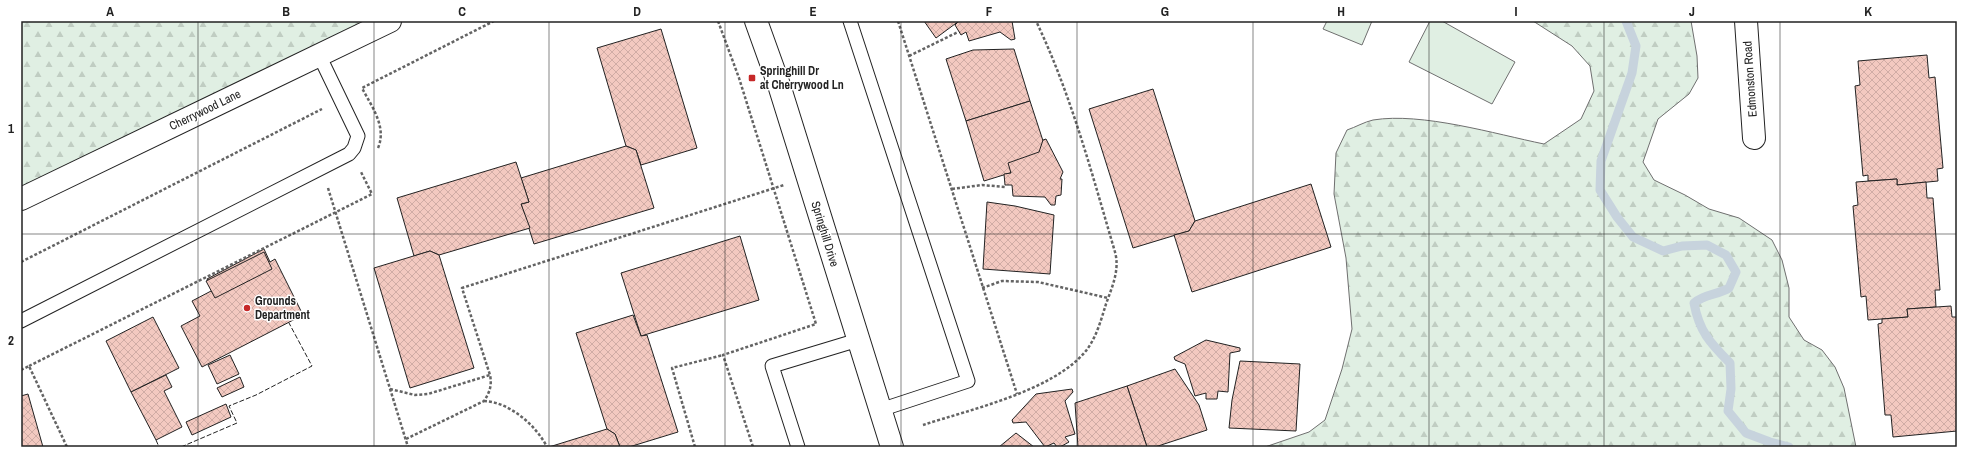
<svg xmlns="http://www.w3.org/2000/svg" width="1978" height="468" font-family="'Archivo Narrow',sans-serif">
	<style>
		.forest { fill: url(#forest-firs); stroke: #6f6f6f }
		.green { fill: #e0efe3; stroke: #6f6f6f }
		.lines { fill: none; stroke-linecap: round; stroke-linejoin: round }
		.stream { stroke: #c7d3dd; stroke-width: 9 }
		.building { fill: url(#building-cross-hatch); stroke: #222 }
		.lane-casing { stroke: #222; stroke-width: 15 }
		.street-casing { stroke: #222; stroke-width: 24 }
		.secondary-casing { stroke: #222; stroke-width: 24 }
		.path { stroke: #646464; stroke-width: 2.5; stroke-dasharray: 3 2; stroke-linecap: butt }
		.lane { stroke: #fff; stroke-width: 13 }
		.street { stroke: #fff; stroke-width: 22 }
		.secondary { stroke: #fff; stroke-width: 22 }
		.fence { stroke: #222; stroke-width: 1; stroke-dasharray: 5 2; stroke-linecap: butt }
		.grid { fill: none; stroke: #222; stroke-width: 1; stroke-opacity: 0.55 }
		.poi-dot { fill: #c62828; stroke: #fff; stroke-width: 1.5 }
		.labels { text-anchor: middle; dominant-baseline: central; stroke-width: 3; stroke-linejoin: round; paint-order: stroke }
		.poi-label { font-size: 12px; font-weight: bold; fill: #222; stroke: #fff; text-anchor: start }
		.street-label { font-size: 12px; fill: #222; stroke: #fff }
		.neatline { fill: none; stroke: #222; stroke-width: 1.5 }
		.grid-label { font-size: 13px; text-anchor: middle; font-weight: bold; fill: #222 }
	</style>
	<defs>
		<pattern id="forest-firs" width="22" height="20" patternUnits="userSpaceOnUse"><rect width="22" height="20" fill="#e0efe3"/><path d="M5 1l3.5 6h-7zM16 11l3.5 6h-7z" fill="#c0cdc2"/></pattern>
		<pattern id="building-cross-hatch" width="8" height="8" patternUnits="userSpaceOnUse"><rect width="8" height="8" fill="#f3c9c0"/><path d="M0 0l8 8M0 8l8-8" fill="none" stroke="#d0aca5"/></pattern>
	</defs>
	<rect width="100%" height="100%" fill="#fff"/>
	<g class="forest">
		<path d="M 21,21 L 390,21 L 21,199 Z"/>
		<path d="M 1533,21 L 1691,21 L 1697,56 L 1698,78 L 1689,94 L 1658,119 L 1643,162 L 1654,180 L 1685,195 L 1709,209 L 1739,218 L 1772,240 L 1782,260 L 1789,288 L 1789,317 L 1804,340 L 1822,350 L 1835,367 L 1844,388 L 1856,447 L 1265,447 L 1309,432 L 1325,420 L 1342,369 L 1352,329 L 1346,258 L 1334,194 L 1336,153 L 1347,130 C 1356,127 1364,122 1373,120 C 1422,112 1495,134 1544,144 L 1581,119 L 1594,91 L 1590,66 L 1572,46 Z"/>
	</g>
	<g class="green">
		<path d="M 1327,21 L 1372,21 L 1362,45 L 1323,29 Z"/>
		<path d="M 1430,21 L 1442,21 L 1515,62 L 1492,104 L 1409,62 Z"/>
	</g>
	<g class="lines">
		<path class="stream" d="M 1626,21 L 1636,46 L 1632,73 L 1601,161 L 1600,190 L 1617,217 L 1633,237 L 1663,251 L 1682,246 L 1707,245 L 1726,255 L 1736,272 L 1729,288 C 1717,295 1704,294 1694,303 C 1699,331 1710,343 1730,363 L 1731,389 L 1728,411 L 1746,433 L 1770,442 L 1789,447"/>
	</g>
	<g class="building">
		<path d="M 924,21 L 959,21 L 936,38 Z"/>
		<path d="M 959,21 L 1012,21 L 1015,39 L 1011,40 L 1000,32 L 969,41 L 966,32 L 961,35 L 955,25 Z"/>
		<path d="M 661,29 L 697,148 L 641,165 L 636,150 L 626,146 L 597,48 Z"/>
		<path d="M 1014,49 L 1030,101 L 966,121 L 946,59 L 973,50 Z"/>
		<path d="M 1927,55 L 1929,78 L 1935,77 L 1943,168 L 1937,169 L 1938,181 L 1897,185 L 1897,179 L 1868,181 L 1868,175 L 1863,176 L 1855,86 L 1860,85 L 1858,61 Z"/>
		<path d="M 1153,89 L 1195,221 L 1189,231 L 1133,248 L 1089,109 Z"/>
		<path d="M 1030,101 L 1046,150 L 1010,173 L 984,181 L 966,121 Z"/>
		<path d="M 1046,139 L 1063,172 L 1060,179 L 1062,179 L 1061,195 L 1056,196 L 1055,205 L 1051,205 L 1045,197 L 1013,196 L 1012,185 L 1005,185 L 1004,174 L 1011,173 L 1008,163 L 1039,152 L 1043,140 Z"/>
		<path d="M 626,146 L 636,150 L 654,208 L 534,244 L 521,204 L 529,202 L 521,178 Z"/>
		<path d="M 516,162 L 529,202 L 521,204 L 530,228 L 439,255 L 430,251 L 414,256 L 397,198 Z"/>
		<path d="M 1897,179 L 1897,185 L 1926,182 L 1927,198 L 1933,198 L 1940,290 L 1935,290 L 1936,307 L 1907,309 L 1908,317 L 1868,320 L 1866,296 L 1861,297 L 1853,206 L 1858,205 L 1856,182 Z"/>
		<path d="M 1311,184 L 1331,247 L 1192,292 L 1174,235 L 1189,231 L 1195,221 Z"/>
		<path d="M 987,202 L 1015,206 L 1054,215 L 1050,274 L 983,269 Z"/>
		<path d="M 740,236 L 759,300 L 641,336 L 621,273 Z"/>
		<path d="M 264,249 L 270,262 L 275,259 L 303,315 L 202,367 L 181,326 L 200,316 L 192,301 L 213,290 L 207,279 Z"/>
		<path d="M 430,251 L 439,255 L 474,368 L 410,388 L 374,268 Z"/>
		<path d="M 264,252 L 272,269 L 215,298 L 206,281 Z"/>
		<path d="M 1951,306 L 1952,317 L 1957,317 L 1957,431 L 1893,437 L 1891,415 L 1885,415 L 1878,324 L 1882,323 L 1882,319 L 1908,317 L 1907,309 Z"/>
		<path d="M 633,315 L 641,336 L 647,335 L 678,432 L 629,447 L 620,447 L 615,434 L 607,429 L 576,333 Z"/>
		<path d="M 153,317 L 179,368 L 131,392 L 106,341 Z"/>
		<path d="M 1206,340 L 1240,348 L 1240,351 L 1230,353 L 1228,392 L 1218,391 L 1217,399 L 1206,399 L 1206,393 L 1195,396 L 1185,364 L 1175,360 L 1174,357 Z"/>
		<path d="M 230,355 L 239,374 L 217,384 L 208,365 Z"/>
		<path d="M 1240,361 L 1300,364 L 1296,431 L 1229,428 L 1232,400 Z"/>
		<path d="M 1175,369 L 1199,405 L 1207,430 L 1155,447 L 1147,447 L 1127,386 Z"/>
		<path d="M 166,375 L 172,387 L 164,391 L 182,427 L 156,440 L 131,392 Z"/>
		<path d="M 240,377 L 244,387 L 222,397 L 217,388 Z"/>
		<path d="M 1127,386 L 1147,447 L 1078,447 L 1075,403 Z"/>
		<path d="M 1072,389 L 1073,392 L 1065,401 L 1075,434 L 1065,437 L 1069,442 L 1060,447 L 1057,447 L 1054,443 L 1045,447 L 1026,422 L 1013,423 L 1012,420 L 1036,394 Z"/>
		<path d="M 28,394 L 43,447 L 21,447 L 21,396 Z"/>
		<path d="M 226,404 L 231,417 L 192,435 L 186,422 Z"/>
		<path d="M 607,429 L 615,434 L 620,447 L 549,447 Z"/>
		<path d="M 1016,433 L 1034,447 L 999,447 Z"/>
	</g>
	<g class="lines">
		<defs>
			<g id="lane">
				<path d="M 850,21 L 968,381 L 880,410"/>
				<path d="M 21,321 L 349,154 L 354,148 L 358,136 L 319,55"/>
				<path d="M 798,447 L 772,366 L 858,340"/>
			</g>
			<path id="street" d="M 1746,21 L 1754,138"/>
			<g id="secondary">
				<path d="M 756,21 L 779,85 L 892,447"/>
				<path d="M 21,199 L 390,21"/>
			</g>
		</defs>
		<use href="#lane" class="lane-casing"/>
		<use href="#street" class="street-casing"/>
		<use href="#secondary" class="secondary-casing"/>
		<g class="path">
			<path d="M 718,21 L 739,78 L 816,324 L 723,355 L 753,447"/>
			<path d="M 898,21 L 1017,394"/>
			<path d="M 909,56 L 958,32"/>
			<path d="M 378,148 C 387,127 372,107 362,88 L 494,21"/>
			<path d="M 328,188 L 408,447"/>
			<path d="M 952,189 L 982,185 L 1006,187"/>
			<path d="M 21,262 L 322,109"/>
			<path d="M 982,288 L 1002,281 L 1038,282 L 1108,298"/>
			<path d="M 29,366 L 372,194 L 361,172"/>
			<path d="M 21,370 L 29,366 L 67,447"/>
			<path d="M 390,389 L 415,395 L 428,394 L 490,375"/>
			<path d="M 484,401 C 509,402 536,425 547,447"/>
			<path d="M 923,425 C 972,409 1052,391 1085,352 C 1096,339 1101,320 1106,304 C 1112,287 1120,270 1115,252 C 1092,174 1071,94 1036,21"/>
			<path d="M 406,439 L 484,401 C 490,392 492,385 490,375 L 462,288 L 784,185"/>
			<path d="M 695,447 L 672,368 L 723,355"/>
		</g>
		<use href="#lane" class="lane"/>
		<use href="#street" class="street"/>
		<use href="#secondary" class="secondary"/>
		<g class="fence">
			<path d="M 156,440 L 159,447"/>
			<path d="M 181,447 L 237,423 L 229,406 L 256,395 L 312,366 L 289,323"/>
		</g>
	</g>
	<path class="grid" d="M 198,21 L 198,447M 374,21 L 374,447M 549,21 L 549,447M 725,21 L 725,447M 901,21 L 901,447M 1077,21 L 1077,447M 1253,21 L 1253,447M 1429,21 L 1429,447M 1604,21 L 1604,447M 1780,21 L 1780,447M 21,234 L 1957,234"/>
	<g class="poi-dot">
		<rect x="748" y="74" width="8" height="8" rx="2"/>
		<circle cx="247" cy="308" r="4"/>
	</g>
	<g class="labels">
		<g class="poi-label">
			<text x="760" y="71">Springhill Dr<tspan x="760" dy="14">at Cherrywood Ln</tspan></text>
			<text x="255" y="301">Grounds<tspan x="255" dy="14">Department</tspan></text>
		</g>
		<g class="street-label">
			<text transform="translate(1750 79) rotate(-94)">Edmonston Road</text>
			<text transform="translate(205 110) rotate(-26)">Cherrywood Lane</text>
			<text transform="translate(825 234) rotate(73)">Springhill Drive</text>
		</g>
	</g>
	<rect width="1978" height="468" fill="none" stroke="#ffffff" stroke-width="44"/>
	<rect x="22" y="22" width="1934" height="424" class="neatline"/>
	<g class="grid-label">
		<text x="110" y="16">A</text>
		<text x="286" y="16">B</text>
		<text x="462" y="16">C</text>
		<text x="637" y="16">D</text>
		<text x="813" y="16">E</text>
		<text x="989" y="16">F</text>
		<text x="1165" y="16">G</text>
		<text x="1341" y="16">H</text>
		<text x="1516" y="16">I</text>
		<text x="1692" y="16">J</text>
		<text x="1868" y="16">K</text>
		<text x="11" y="133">1</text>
		<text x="11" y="345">2</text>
	</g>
</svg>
